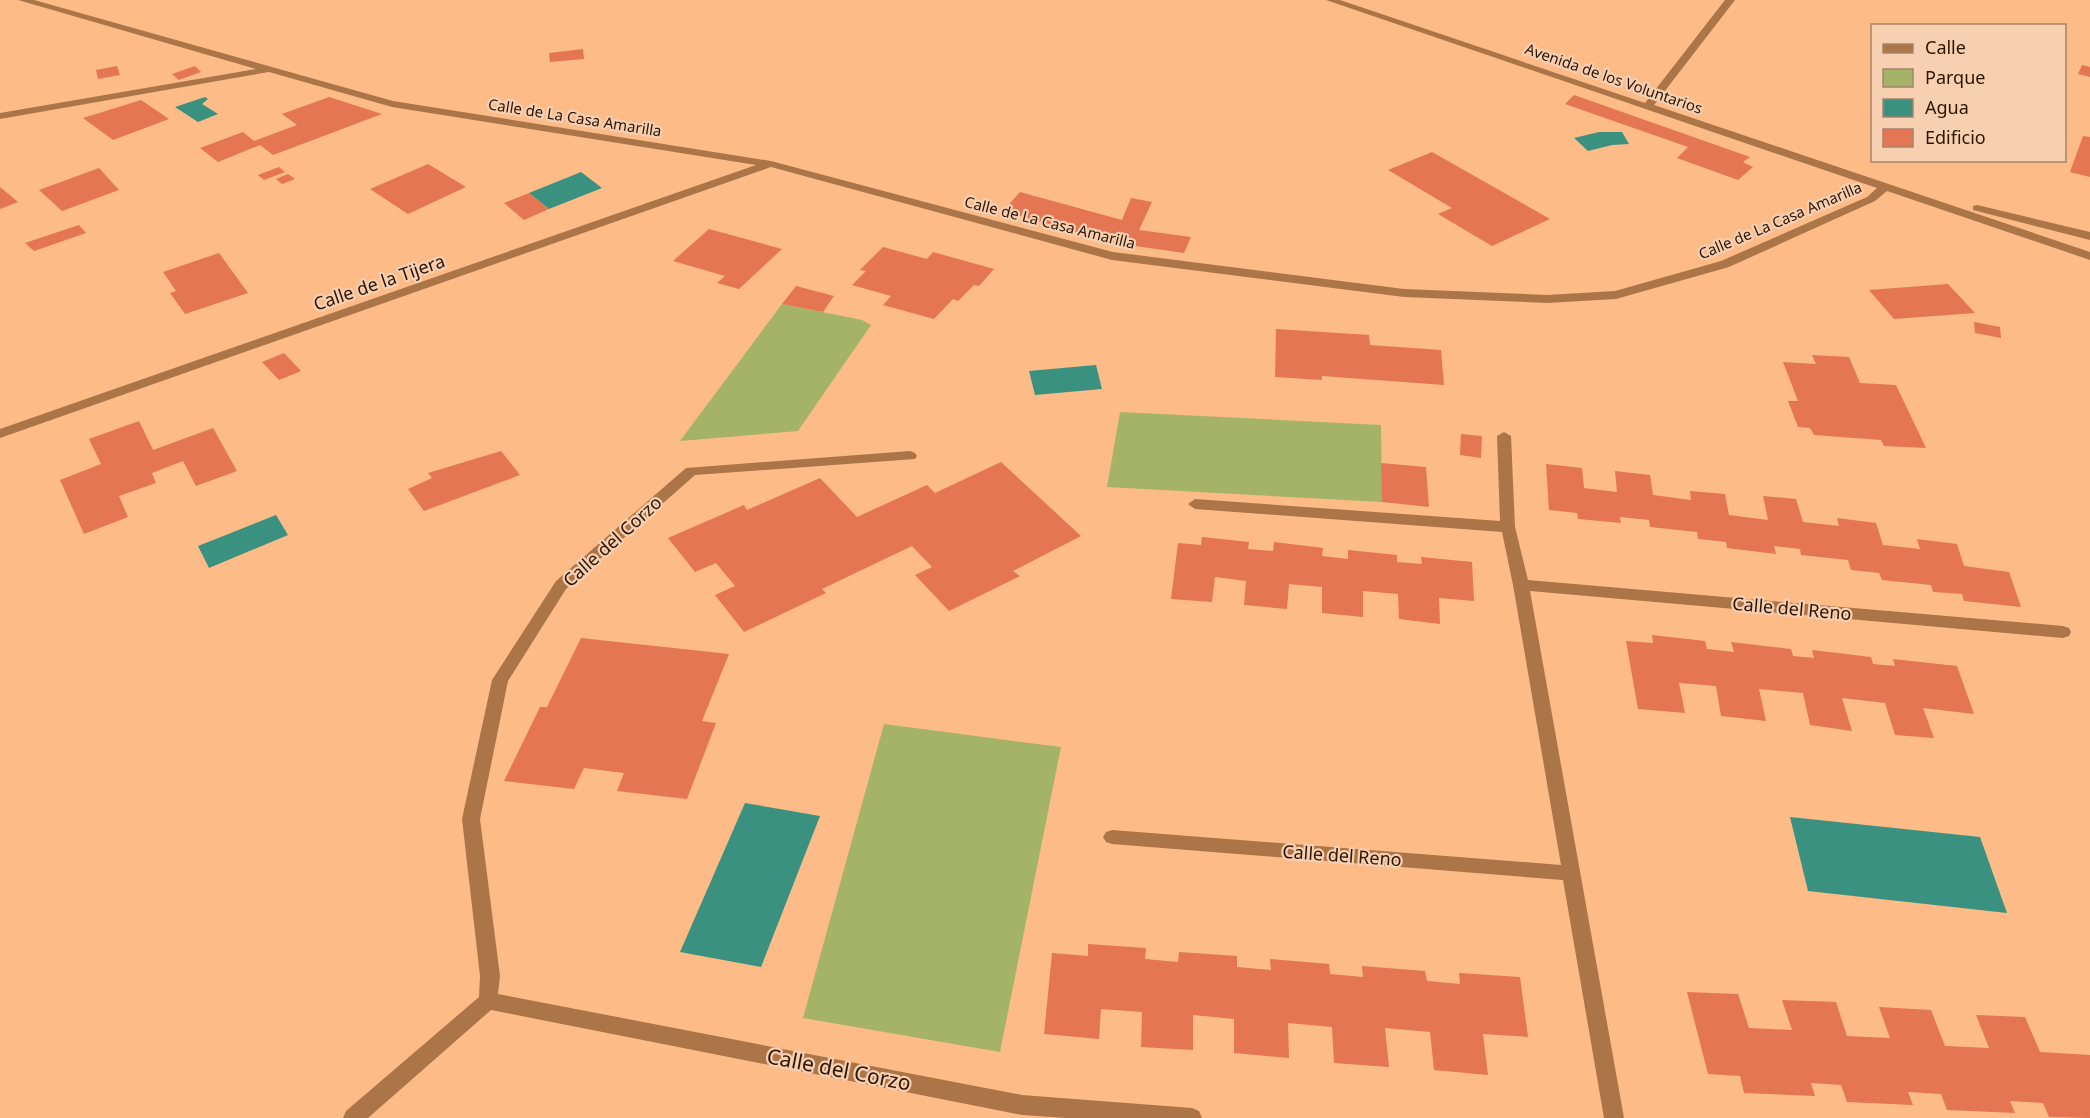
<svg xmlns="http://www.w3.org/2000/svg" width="2090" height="1118" font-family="'Noto Sans',sans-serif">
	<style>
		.green { fill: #a4b368 }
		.water { fill: #3a9180 }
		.building { fill: #e47653 }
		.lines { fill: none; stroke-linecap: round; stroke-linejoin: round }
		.minor { fill: #ac7548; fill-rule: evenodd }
		.labels { text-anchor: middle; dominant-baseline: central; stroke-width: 4.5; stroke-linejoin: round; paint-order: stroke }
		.far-street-label { font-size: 15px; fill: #2d1502; stroke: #f7cfb1 }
		.street-label { font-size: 18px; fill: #2d1502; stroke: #f7cfb1 }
		.near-street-label { font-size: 21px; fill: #2d1502; stroke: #f7cfb1 }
	</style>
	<rect width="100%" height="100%" fill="#fdbb88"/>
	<g class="green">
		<path d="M 782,304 L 862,320 L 871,325 L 798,431 L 680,441 Z"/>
		<path d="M 1120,412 L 1381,425 L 1382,502 L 1107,487 Z"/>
		<path d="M 884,724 L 1061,747 L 1000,1052 L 803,1018 Z"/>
	</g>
	<g class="water">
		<path d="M 205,97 L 208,99 L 202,104 L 218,114 L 198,122 L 175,107 Z"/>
		<path d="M 1599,132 L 1622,132 L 1629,144 L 1612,145 L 1588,151 L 1574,138 Z"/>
		<path d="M 581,172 L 602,188 L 549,209 L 529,193 Z"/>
		<path d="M 1096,365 L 1102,389 L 1035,395 L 1029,371 Z"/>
		<path d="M 276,515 L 288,535 L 209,568 L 198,546 Z"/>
		<path d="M 745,803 L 820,816 L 761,967 L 680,952 Z"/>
		<path d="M 1790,817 L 1980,837 L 2007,913 L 1808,891 Z"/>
	</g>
	<g class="building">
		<path d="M 583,49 L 584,59 L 550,62 L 549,53 Z"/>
		<path d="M 2082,65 L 2090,67 L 2090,77 L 2078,74 Z"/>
		<path d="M 117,66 L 120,75 L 98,79 L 96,70 Z"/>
		<path d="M 195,66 L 201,72 L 179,80 L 172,74 Z"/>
		<path d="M 1574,95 L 1750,157 L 1743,162 L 1753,167 L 1738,180 L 1677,158 L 1688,147 L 1565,104 Z"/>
		<path d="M 329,97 L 382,114 L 273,155 L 260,145 L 218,162 L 200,148 L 243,132 L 254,141 L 297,125 L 282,114 Z"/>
		<path d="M 141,100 L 169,119 L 113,140 L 83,118 Z"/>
		<path d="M 2083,136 L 2090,137 L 2090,177 L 2070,172 Z"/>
		<path d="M 1432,152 L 1550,219 L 1492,246 L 1438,214 L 1452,208 L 1388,170 Z"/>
		<path d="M 428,164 L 466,187 L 408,214 L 370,189 Z"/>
		<path d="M 279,167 L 285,172 L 264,180 L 258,175 Z"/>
		<path d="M 99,168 L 119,190 L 62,211 L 39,190 Z"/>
		<path d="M 288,174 L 295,179 L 282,184 L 276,179 Z"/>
		<path d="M 0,187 L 18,202 L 0,209 Z"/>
		<path d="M 1020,192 L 1122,220 L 1131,198 L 1152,202 L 1139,230 L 1191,237 L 1184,253 L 1114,243 L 1003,211 Z"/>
		<path d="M 529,193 L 549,209 L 524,220 L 504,203 Z"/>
		<path d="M 79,225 L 86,233 L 34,251 L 25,243 Z"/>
		<path d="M 709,229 L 782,249 L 739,289 L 717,283 L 725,276 L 673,261 Z"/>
		<path d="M 883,247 L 927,259 L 933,252 L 994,269 L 979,286 L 974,285 L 958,301 L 953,299 L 934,319 L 883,305 L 891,296 L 852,285 L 866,271 L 860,270 Z"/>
		<path d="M 219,253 L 248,293 L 185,314 L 170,293 L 176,291 L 163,272 Z"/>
		<path d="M 1948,284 L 1975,313 L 1894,319 L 1869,290 Z"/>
		<path d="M 796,286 L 834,296 L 823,312 L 782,304 Z"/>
		<path d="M 1974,322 L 2000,327 L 2001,338 L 1975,333 Z"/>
		<path d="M 1276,329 L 1369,335 L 1370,345 L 1441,350 L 1444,385 L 1322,376 L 1322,380 L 1275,377 Z"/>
		<path d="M 284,353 L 301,371 L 279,380 L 262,362 Z"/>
		<path d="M 1812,355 L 1849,357 L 1860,383 L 1896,385 L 1926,448 L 1884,446 L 1881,440 L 1814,435 L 1810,428 L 1798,427 L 1788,401 L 1798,401 L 1783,362 L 1816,364 Z"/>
		<path d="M 139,421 L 153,450 L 213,428 L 237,471 L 196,486 L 183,461 L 152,473 L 156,483 L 119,496 L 128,517 L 84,534 L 60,480 L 101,464 L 89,439 Z"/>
		<path d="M 1461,434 L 1482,436 L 1481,458 L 1460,455 Z"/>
		<path d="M 501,451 L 520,475 L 424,511 L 408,489 L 432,478 L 428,473 Z"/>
		<path d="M 1001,462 L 1081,536 L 1013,571 L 1020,576 L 949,611 L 915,575 L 932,567 L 912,546 L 822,589 L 826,593 L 744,632 L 715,595 L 735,586 L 716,563 L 695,572 L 668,538 L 744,505 L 747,510 L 820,478 L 857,517 L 927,485 L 935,493 Z"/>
		<path d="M 1381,463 L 1426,467 L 1429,507 L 1382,502 Z"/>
		<path d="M 1546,464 L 1582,468 L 1584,488 L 1617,492 L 1615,471 L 1650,475 L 1653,495 L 1691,500 L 1690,491 L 1725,494 L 1729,515 L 1768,520 L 1763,496 L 1796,499 L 1803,522 L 1839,526 L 1837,518 L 1876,523 L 1883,545 L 1920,549 L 1917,539 L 1957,544 L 1964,566 L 2009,572 L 2021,607 L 1964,601 L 1962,594 L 1933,592 L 1931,585 L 1882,580 L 1879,573 L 1851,570 L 1848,560 L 1801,555 L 1800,549 L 1774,546 L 1776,554 L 1727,548 L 1726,542 L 1698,539 L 1697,532 L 1650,527 L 1649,520 L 1620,517 L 1621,523 L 1578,519 L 1577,513 L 1549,510 Z"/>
		<path d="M 1202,537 L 1249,542 L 1248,549 L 1273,551 L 1274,542 L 1323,548 L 1322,556 L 1348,559 L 1348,550 L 1397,555 L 1397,562 L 1422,564 L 1421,557 L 1472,562 L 1474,601 L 1439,598 L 1440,624 L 1399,619 L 1398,594 L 1363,591 L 1363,617 L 1322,613 L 1322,587 L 1289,584 L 1287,609 L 1244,605 L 1246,581 L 1215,577 L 1212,602 L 1171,599 L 1178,543 L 1201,545 Z"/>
		<path d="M 1652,635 L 1705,641 L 1707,649 L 1734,652 L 1731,642 L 1791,649 L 1793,656 L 1814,658 L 1812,650 L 1871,657 L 1873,664 L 1895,666 L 1893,659 L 1957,666 L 1974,714 L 1923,708 L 1934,738 L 1895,735 L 1885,703 L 1842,698 L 1852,731 L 1810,725 L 1803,693 L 1759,689 L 1766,721 L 1721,716 L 1716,686 L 1679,683 L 1685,713 L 1638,709 L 1626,641 L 1653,643 Z"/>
		<path d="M 581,638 L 729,654 L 702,721 L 716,723 L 687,799 L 617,791 L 624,773 L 584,768 L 574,789 L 504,781 L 540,707 L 547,707 Z"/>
		<path d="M 1088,944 L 1146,948 L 1145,959 L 1178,962 L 1179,952 L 1237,956 L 1237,967 L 1271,970 L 1270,959 L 1329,964 L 1330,974 L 1363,977 L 1362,966 L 1425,971 L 1427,981 L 1460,984 L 1459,973 L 1520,977 L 1528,1037 L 1483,1034 L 1488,1075 L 1434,1070 L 1430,1032 L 1385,1028 L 1389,1067 L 1334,1063 L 1332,1027 L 1288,1023 L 1289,1058 L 1234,1053 L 1234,1019 L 1193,1015 L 1193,1050 L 1141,1047 L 1142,1012 L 1101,1009 L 1099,1039 L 1044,1034 L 1052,953 L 1088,956 Z"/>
		<path d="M 1687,992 L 1738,994 L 1749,1028 L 1792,1030 L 1782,1000 L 1836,1002 L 1847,1036 L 1890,1038 L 1879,1007 L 1931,1010 L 1945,1046 L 1989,1048 L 1976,1015 L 2025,1017 L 2040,1052 L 2090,1055 L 2090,1118 L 2049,1117 L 2043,1103 L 2010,1101 L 2015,1113 L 1947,1110 L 1941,1094 L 1908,1092 L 1913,1105 L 1847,1102 L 1841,1085 L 1811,1083 L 1815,1096 L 1744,1093 L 1740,1076 L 1708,1074 Z"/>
	</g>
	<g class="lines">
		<g class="minor">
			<path d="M 18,0 L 34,0 L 393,101 L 771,161 L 1113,252 L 1404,289 L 1547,295 L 1615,291 L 1721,261 L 1867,197 L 1877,188 L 1326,0 L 1340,0 L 1645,103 L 1725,0 L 1735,0 L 1654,105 L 2090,252 L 2090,260 L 1887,191 L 1875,201 L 1729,267 L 1616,299 L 1547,303 L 1404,297 L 1112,260 L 771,167 L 0,438 L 0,429 L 756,165 L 392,107 L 269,72 L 0,119 L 0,113 L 256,69 Z"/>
			<path d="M 1977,205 L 2090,232 L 2090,240 L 1973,210 L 1973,206 Z"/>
			<path d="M 1504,432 L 1511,436 L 1515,527 L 1528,580 L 2063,626 L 2069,628 L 2071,632 L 2069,636 L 2063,638 L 1530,591 L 1624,1118 L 1604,1118 L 1563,880 L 1112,844 L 1106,842 L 1103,837 L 1106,832 L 1112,830 L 1561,865 L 1513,585 L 1502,532 L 1195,509 L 1188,504 L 1195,499 L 1500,521 L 1497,436 Z"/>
			<path d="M 910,451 L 915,453 L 917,456 L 915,459 L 695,475 L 566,589 L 508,681 L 480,819 L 500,976 L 498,994 L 1022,1095 L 1192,1108 L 1199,1111 L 1202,1118 L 1066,1118 L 1022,1115 L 491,1010 L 368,1118 L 343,1118 L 346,1111 L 479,997 L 480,976 L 462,819 L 492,680 L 556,581 L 686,468 Z"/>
		</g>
	</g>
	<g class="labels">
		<g class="far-street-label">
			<text transform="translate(1614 78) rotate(19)">Avenida de los Voluntarios</text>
			<text transform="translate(575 117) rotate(9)">Calle de La Casa Amarilla</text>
			<text transform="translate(1780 220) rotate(-23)">Calle de La Casa Amarilla</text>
			<text transform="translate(1050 222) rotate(14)">Calle de La Casa Amarilla</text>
		</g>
		<g class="street-label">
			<text transform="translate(379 282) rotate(-19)">Calle de la Tijera</text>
			<text transform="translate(612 541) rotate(-42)">Calle del Corzo</text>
			<text transform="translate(1792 608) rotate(5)">Calle del Reno</text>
			<text transform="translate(1342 855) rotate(4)">Calle del Reno</text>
		</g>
		<g class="near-street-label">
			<text transform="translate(839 1069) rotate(11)">Calle del Corzo</text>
		</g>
	</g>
	<rect x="1871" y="24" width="195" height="138" fill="#f7cfb1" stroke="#a6856b" stroke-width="1.5"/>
	<rect x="1883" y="44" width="30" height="9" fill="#ac7548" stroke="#a6856b" stroke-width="1.5"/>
	<text x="1925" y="54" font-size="18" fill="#2d1502">Calle</text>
	<rect x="1883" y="69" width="30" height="18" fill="#a4b368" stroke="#a6856b" stroke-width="1.5"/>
	<text x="1925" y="84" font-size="18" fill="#2d1502">Parque</text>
	<rect x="1883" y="99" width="30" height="18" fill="#3a9180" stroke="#a6856b" stroke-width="1.5"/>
	<text x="1925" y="114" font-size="18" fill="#2d1502">Agua</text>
	<rect x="1883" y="129" width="30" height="18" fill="#e47653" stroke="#a6856b" stroke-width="1.5"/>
	<text x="1925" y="144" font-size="18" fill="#2d1502">Edificio</text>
</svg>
